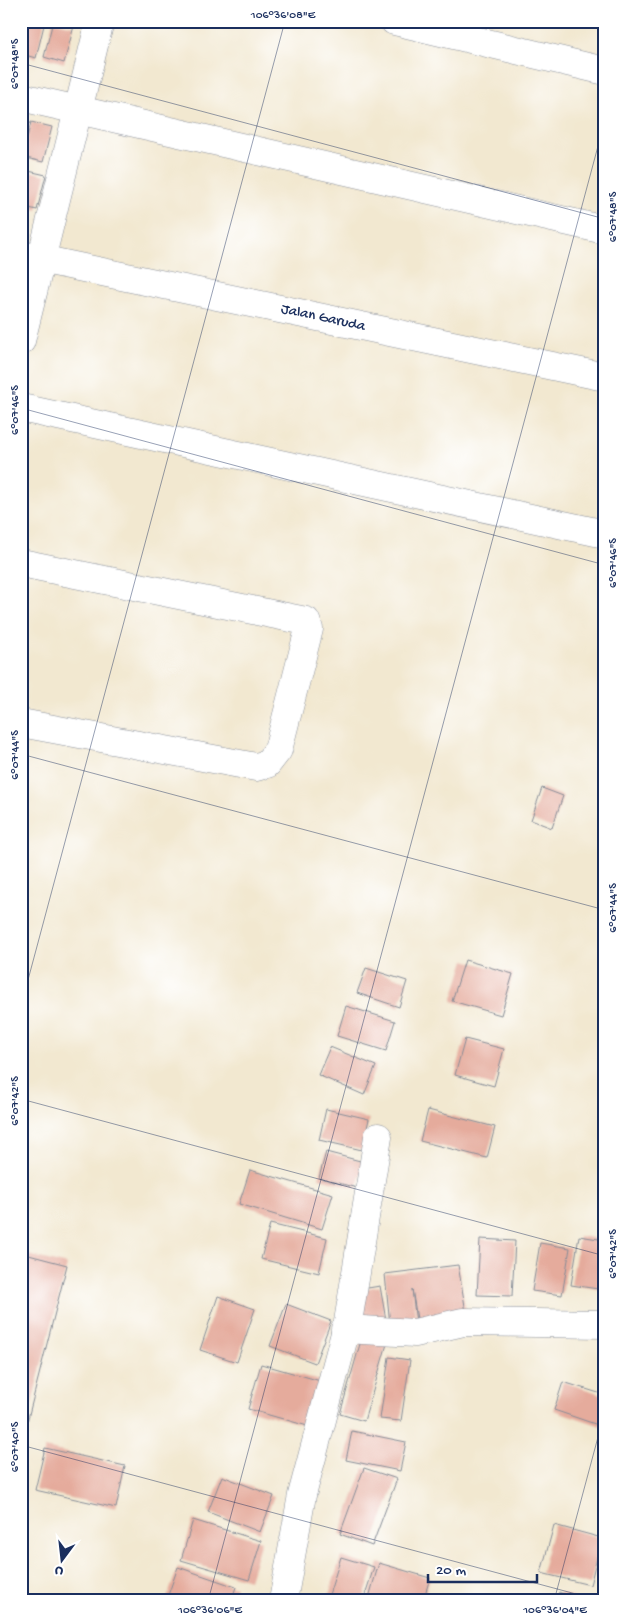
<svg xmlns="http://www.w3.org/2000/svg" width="626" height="1622" font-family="'Gochi Hand',sans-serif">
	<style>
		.building { fill: #e5ab9c }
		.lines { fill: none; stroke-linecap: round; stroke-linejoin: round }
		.minor-casing { stroke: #868c97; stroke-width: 29 }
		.minor { stroke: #fff; stroke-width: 28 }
		.ticks { fill: none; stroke: #1b2f5e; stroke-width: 1; stroke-opacity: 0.45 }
		.labels { text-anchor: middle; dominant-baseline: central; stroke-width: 5; stroke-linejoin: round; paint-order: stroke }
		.street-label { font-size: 15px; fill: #1b2f5e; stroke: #fff }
		.neatline { fill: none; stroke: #1b2f5e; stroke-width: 2 }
		.ticks-label { font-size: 12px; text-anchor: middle; fill: #1b2f5e }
	</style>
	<rect width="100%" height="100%" fill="#fff"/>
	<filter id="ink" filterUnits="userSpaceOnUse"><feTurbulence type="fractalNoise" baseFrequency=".02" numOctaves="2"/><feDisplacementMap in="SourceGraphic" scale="10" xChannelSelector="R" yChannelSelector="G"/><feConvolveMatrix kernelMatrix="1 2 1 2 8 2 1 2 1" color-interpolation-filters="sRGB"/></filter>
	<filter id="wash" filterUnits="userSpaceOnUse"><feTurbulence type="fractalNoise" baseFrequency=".0096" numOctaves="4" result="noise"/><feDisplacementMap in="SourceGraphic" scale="20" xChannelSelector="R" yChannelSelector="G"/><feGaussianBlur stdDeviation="1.12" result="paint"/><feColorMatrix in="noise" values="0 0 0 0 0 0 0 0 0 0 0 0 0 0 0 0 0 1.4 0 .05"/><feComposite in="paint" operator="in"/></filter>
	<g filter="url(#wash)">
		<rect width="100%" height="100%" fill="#f2e8d0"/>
		<g id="blocks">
			<g class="building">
				<path d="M 23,21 L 45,21 L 36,58 L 21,54 Z"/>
				<path d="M 53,21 L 74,26 L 64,63 L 44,57 Z"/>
				<path d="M 31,122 L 52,127 L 43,162 L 22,157 Z"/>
				<path d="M 24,170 L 46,175 L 37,210 L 21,206 L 21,183 Z"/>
				<path d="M 542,788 L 563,796 L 552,828 L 531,820 Z"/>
				<path d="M 465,960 L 513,974 L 501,1015 L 452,1001 Z"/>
				<path d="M 366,968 L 407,981 L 399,1007 L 357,993 Z"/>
				<path d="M 346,1006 L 395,1021 L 386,1051 L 337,1036 Z"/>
				<path d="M 465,1039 L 504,1049 L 494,1086 L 455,1075 Z"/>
				<path d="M 330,1047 L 376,1066 L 364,1095 L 318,1075 Z"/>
				<path d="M 326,1109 L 369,1119 L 362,1150 L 319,1140 Z"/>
				<path d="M 428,1110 L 495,1127 L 487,1158 L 420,1141 Z"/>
				<path d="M 326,1152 L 364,1162 L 357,1188 L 319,1178 Z"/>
				<path d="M 250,1170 L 333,1194 L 322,1229 L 239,1204 Z"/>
				<path d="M 270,1224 L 327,1238 L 319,1273 L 261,1259 Z"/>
				<path d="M 579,1236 L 605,1240 L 605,1290 L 571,1285 Z"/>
				<path d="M 480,1239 L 515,1241 L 512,1296 L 477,1295 Z"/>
				<path d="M 540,1243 L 570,1248 L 562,1295 L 532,1291 Z"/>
				<path d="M 21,1253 L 67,1265 L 22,1442 L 21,1442 Z"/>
				<path d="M 458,1265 L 466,1312 L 417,1319 L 412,1289 L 416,1323 L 390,1325 L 385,1274 Z"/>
				<path d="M 380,1286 L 387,1326 L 363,1329 L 356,1290 Z"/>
				<path d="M 218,1296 L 255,1309 L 237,1362 L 200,1350 Z"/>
				<path d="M 286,1304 L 331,1321 L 315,1363 L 270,1346 Z"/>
				<path d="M 362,1337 L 387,1344 L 364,1421 L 340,1414 Z"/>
				<path d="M 389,1357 L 410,1360 L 401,1421 L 380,1419 Z"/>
				<path d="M 261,1364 L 324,1382 L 311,1427 L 248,1409 Z"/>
				<path d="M 563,1382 L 605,1395 L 605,1416 L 601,1426 L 554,1410 Z"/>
				<path d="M 352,1431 L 406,1442 L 400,1471 L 346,1460 Z"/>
				<path d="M 45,1448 L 125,1466 L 116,1508 L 35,1490 Z"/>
				<path d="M 364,1468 L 397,1479 L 372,1546 L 340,1534 Z"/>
				<path d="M 222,1476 L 274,1496 L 260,1532 L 208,1512 Z"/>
				<path d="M 193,1520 L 261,1541 L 249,1580 L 181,1560 Z"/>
				<path d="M 554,1525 L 602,1538 L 590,1585 L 541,1573 Z"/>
				<path d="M 341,1557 L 374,1567 L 363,1601 L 327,1601 Z"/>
				<path d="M 379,1563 L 430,1578 L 423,1601 L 368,1601 Z"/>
				<path d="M 178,1567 L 236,1587 L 231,1601 L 166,1601 Z"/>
				<path d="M 559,1592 L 582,1601 L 556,1601 Z"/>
			</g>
		</g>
	</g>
	<g filter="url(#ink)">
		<use href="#blocks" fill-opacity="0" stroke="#868c97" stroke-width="1"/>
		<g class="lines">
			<defs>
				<g id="minor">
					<path d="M 394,21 L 605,71"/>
					<path d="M 21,97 L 605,230"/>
					<path d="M 21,255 L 605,377"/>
					<path d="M 21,341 L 100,21"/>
					<path d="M 21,408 L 605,534"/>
					<path d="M 21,563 L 306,621 L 309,629 L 278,750 L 267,764 L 256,767 L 21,723"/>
					<path d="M 345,1329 L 415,1333 L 463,1322 L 605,1324"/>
					<path d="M 283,1601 L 302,1495 L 348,1322 L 378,1137"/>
				</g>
			</defs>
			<use href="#minor" class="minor-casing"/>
			<use href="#minor" class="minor"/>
		</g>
	</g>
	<path class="ticks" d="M 21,63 L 605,219M 21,408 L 605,565M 21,754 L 605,910M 21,1006 L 285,21M 21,1099 L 605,1256M 21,1445 L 602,1601M 208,1601 L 605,120M 554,1601 L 605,1411"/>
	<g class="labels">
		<g class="street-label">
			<text transform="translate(323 318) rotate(12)">Jalan Garuda</text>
		</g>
	</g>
	<rect width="626" height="1622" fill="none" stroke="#fff" stroke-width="55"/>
	<g transform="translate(62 1560) rotate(195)" stroke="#ffffff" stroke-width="4" paint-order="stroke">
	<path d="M0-4L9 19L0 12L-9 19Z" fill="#1b2f5e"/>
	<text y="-8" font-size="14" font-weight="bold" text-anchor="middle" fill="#1b2f5e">U</text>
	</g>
	<path d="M428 1574v8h109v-8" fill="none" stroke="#1b2f5e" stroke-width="2.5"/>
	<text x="436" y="1574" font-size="15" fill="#1b2f5e" stroke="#ffffff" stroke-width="4" paint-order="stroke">20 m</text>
	<rect x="28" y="28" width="570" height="1566" class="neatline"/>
	<g class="ticks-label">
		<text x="283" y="18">106°36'08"E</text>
		<text transform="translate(14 64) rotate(-90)" y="4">6°07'48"S</text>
		<text transform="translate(612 217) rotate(-90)" y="4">6°07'48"S</text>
		<text transform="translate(14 410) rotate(-90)" y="4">6°07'46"S</text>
		<text transform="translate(612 563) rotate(-90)" y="4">6°07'46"S</text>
		<text transform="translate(14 755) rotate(-90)" y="4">6°07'44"S</text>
		<text transform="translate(612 908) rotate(-90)" y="4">6°07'44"S</text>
		<text transform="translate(14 1101) rotate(-90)" y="4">6°07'42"S</text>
		<text transform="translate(612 1254) rotate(-90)" y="4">6°07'42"S</text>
		<text transform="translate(14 1447) rotate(-90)" y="4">6°07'40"S</text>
		<text x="210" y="1613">106°36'06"E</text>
		<text x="555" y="1613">106°36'04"E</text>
	</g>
</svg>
